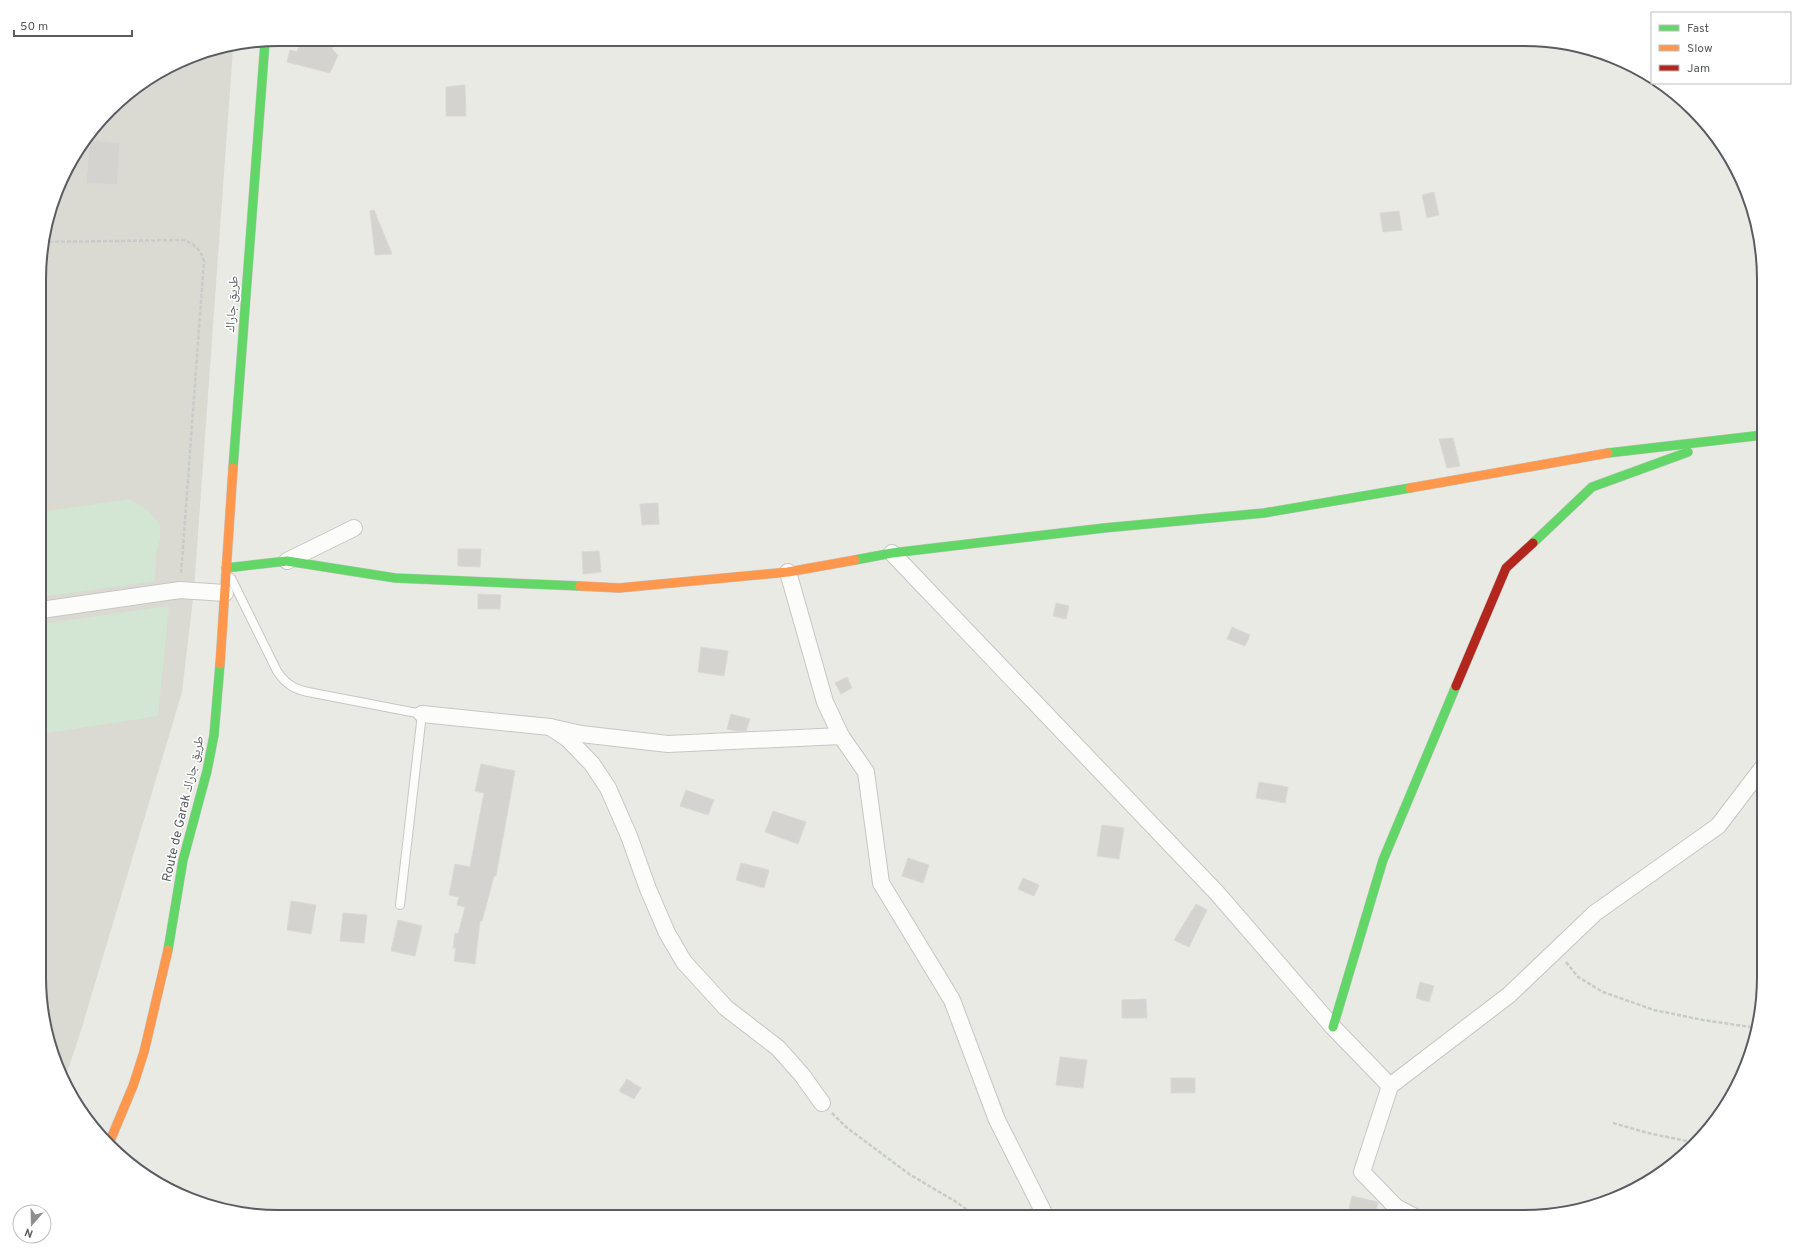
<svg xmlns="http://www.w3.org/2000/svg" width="1803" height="1256" font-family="Overpass,'Noto Naskh Arabic',sans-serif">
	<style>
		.education { fill: #dadad2 }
		.park { fill: #d2e6d3 }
		.building { fill: #d4d3cf; stroke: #dad9d4 }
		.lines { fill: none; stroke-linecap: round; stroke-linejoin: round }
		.lane-casing { stroke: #c6c7c5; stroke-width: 10 }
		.street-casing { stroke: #c6c7c5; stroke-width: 18 }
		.fast-casing { stroke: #c7c7c6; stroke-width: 10 }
		.slow-casing { stroke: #c7c7c6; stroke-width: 10 }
		.jam-casing { stroke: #c7c7c6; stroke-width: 10 }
		.path { stroke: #c7cbca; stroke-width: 2.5; stroke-dasharray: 4 2; stroke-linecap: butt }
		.lane { stroke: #fcfcfb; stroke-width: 8 }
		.street { stroke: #fcfcfb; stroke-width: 16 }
		.fast { stroke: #63d668; stroke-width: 9 }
		.slow { stroke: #ff974d; stroke-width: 9 }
		.jam { stroke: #b3261e; stroke-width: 9 }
		.labels { text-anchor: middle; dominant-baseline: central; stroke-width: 3; stroke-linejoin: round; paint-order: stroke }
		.street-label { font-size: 13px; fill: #5a5c62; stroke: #fff }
		.rim { fill: none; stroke: #5a5c62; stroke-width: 2 }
	</style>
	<rect width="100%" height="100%" fill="#eaeae4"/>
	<path class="education" d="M 233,48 L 194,590 L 182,692 L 79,1037 L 65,1078 L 41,1008 L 41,248 L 64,173 L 121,99 L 187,57 Z"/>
	<g class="park">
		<path d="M 130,499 L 149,511 L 160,525 L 160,540 L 156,553 L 155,581 L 41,597 L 41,512 Z"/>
		<path d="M 169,606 L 158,716 L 41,734 L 41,624 Z"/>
	</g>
	<g class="building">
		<path d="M 322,39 L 335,39 L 332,49 L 338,55 L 330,73 L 287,62 L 290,50 L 297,52 L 300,42 L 320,47 Z"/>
		<path d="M 465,85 L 466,116 L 446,116 L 446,87 Z"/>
		<path d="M 90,140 L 120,143 L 117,185 L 86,183 Z"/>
		<path d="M 1434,192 L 1439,215 L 1427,218 L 1422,195 Z"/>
		<path d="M 374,210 L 392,254 L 375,255 L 370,211 Z"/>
		<path d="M 1399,211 L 1402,230 L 1383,232 L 1380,213 Z"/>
		<path d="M 1453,438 L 1460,466 L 1447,468 L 1439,439 Z"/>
		<path d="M 658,503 L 659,524 L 642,525 L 640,504 Z"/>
		<path d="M 458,549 L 481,549 L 480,567 L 458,566 Z"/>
		<path d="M 599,551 L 601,572 L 583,574 L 582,552 Z"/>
		<path d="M 478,594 L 501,595 L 500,609 L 478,609 Z"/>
		<path d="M 1056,603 L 1069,606 L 1066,619 L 1053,616 Z"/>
		<path d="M 1232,627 L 1250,635 L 1245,646 L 1227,639 Z"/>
		<path d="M 701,647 L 728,651 L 724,676 L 698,672 Z"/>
		<path d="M 847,677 L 852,688 L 841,694 L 835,683 Z"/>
		<path d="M 731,714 L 750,719 L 746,731 L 737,731 L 727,729 Z"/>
		<path d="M 481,764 L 515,771 L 496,876 L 494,876 L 482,921 L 480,921 L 475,964 L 454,961 L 456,948 L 453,948 L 455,933 L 458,934 L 465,907 L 457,905 L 459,897 L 449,895 L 455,864 L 470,867 L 484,793 L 475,791 Z"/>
		<path d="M 1259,782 L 1288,787 L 1285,803 L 1256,798 Z"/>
		<path d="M 686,790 L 714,800 L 708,815 L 680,806 Z"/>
		<path d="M 773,811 L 806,822 L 798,844 L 765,832 Z"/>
		<path d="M 1102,825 L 1124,828 L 1119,859 L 1097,856 Z"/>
		<path d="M 908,858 L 929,865 L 923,883 L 902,876 Z"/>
		<path d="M 741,863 L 769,870 L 764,888 L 736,880 Z"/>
		<path d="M 1023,878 L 1039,885 L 1034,896 L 1018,889 Z"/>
		<path d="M 291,901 L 316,905 L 311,934 L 287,930 Z"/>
		<path d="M 1196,904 L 1207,910 L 1189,947 L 1174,940 Z"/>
		<path d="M 343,913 L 367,915 L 364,943 L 340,941 Z"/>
		<path d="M 398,920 L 422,926 L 415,956 L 391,951 Z"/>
		<path d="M 1420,982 L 1434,986 L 1429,1002 L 1416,998 Z"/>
		<path d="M 1146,999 L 1147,1018 L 1122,1018 L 1122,1000 Z"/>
		<path d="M 1060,1057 L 1087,1060 L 1083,1088 L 1056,1085 Z"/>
		<rect x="1171" y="1078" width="24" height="15"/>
		<path d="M 627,1079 L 641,1088 L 634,1099 L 619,1091 Z"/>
		<path d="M 1352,1196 L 1378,1202 L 1375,1217 L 1347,1217 Z"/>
	</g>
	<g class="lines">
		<defs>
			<path id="lane" d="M 231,578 L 277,671 C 285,683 293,689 308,692 L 422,714 L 400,905"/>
			<g id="street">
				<path d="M 892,553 L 1217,893 L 1333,1027 L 1390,1086"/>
				<path d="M 287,561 L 354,528"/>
				<path d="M 788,572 L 825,702 L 841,736 L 866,772 L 881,883 L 952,1000 L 997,1120 L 1046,1217"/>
				<path d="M 41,610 L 180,590 L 225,593"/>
				<path d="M 422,714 L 550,727 L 581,734 L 668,744 L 841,736"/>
				<path d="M 550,727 L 568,739 L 592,764 L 608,788 L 629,836 L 648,889 L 667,933 L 684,962 L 726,1008 L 778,1048 L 802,1075 L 822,1103"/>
				<path d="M 1415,1217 L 1396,1207 L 1362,1172 L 1390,1086 L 1509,995 L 1595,913 L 1718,826 L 1763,767"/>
			</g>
			<g id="fast">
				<path d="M 1608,453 L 1763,435"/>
				<path d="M 233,468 L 265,42"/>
				<path d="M 1533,543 L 1592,487 L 1688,452"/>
				<path d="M 855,560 L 892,553 L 1104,528 L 1264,513 L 1410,488"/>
				<path d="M 226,568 L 287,561 L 395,578 L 580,586"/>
				<path d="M 168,950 L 183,860 L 207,771 L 214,735 L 220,664"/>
				<path d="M 1333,1027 L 1383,860 L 1456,686"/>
			</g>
			<g id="slow">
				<path d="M 1410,488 L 1608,453"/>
				<path d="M 580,586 L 619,588 L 788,572 L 855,560"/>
				<path d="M 220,664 L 233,468"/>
				<path d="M 110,1141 L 133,1086 L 144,1052 L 168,950"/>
			</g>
			<path id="jam" d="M 1456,686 L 1506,568 L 1533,543"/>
		</defs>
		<use href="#lane" class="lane-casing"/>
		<use href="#street" class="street-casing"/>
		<use href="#fast" class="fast-casing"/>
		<use href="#slow" class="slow-casing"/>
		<use href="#jam" class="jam-casing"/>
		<g class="path">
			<path d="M 43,242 L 183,240 C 195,244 200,249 204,261 L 181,575"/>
			<path d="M 1566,962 L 1578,977 L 1603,992 L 1654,1010 L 1703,1020 L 1757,1028"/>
			<path d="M 832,1113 L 846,1127 L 909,1174 L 958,1203 L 976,1217"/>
			<path d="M 1613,1123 L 1648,1133 L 1696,1143"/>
		</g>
		<use href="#lane" class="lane"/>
		<use href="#street" class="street"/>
		<use href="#fast" class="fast"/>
		<use href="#slow" class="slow"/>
		<use href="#jam" class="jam"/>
	</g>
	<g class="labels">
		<g class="street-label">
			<text transform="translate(233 304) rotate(-86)">طريق جاراك</text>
			<text transform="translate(184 809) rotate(-77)">Route de Garak طريق جاراك</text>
		</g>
	</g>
	<path d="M0 0H1803V1256H0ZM279 46H1524A233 233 0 0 1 1757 279V977A233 233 0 0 1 1524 1210H279A233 233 0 0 1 46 977V279A233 233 0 0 1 279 46Z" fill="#fff" fill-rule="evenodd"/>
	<path class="rim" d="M279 46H1524A233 233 0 0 1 1757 279V977A233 233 0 0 1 1524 1210H279A233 233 0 0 1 46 977V279A233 233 0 0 1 279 46Z"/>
	<rect x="1651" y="12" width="140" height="72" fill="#ffffff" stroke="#bdbec0"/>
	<rect x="1659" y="25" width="20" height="6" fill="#63d668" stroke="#bdbec0"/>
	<text x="1687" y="32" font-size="12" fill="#5a5c62">Fast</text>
	<rect x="1659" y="45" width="20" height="6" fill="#ff974d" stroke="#bdbec0"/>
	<text x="1687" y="52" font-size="12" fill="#5a5c62">Slow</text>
	<rect x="1659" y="65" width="20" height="6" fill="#b3261e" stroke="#bdbec0"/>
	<text x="1687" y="72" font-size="12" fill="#5a5c62">Jam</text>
	<g transform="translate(32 1224) rotate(200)"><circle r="19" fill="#ffffff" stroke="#bdbec0"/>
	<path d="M0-3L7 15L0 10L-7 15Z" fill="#8c8e90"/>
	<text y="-6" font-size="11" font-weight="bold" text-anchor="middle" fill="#5a5c62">N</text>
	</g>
	<path d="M14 30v6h118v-6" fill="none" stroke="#5a5c62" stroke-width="2"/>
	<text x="20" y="30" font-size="12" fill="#5a5c62" stroke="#ffffff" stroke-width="3" paint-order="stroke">50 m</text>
</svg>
